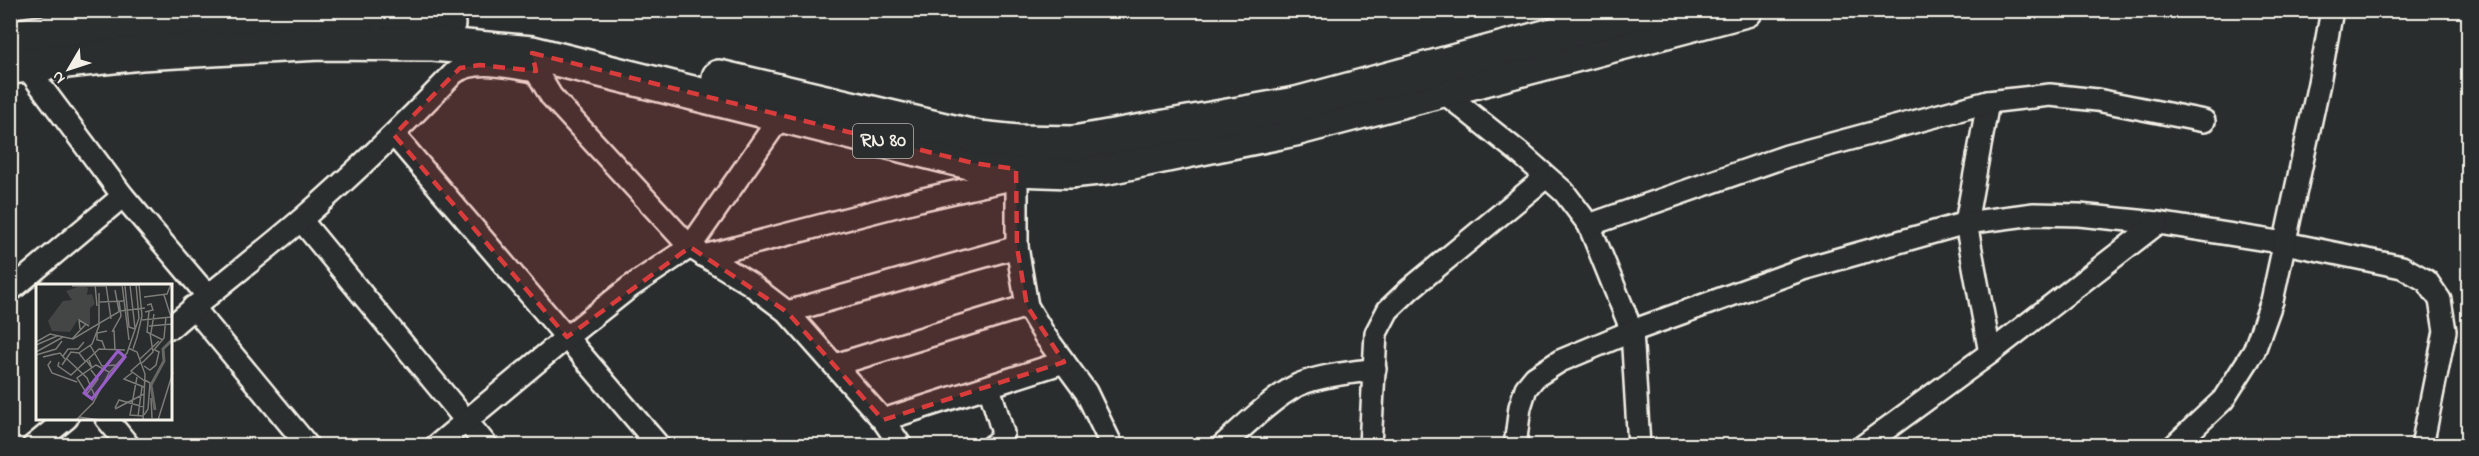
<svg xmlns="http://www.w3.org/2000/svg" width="2479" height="456" font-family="'Indie Flower',sans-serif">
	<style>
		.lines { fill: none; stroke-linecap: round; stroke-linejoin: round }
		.minor-casing { stroke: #f4f1e8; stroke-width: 26 }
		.primary-casing { stroke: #f4f1e8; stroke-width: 38 }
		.minor { stroke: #2a2d2e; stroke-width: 21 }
		.primary { stroke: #2a2d2e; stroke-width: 33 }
		.marked { fill: #d93c3b; fill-opacity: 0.2; stroke: #d93c3b; stroke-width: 4.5; stroke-dasharray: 12 8; stroke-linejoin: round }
		.labels { text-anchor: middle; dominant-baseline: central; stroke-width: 4.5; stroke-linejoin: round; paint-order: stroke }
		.shield { fill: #2a2d2e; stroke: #b7b6b0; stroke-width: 1.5 }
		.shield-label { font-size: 20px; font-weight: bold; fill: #f4f1e8 }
		.inset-river { fill: none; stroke: #676866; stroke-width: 3 }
		.inset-road { fill: none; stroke: #7b7b78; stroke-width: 1.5 }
		.view { fill: #995dc9; fill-opacity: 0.15; stroke: #995dc9; stroke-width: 3 }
		.inset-edge { fill: none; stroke: #f4f1e8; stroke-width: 3 }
	</style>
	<rect width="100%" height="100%" fill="#2a2d2e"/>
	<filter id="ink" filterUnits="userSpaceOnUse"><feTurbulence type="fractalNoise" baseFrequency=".0167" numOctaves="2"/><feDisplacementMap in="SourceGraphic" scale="12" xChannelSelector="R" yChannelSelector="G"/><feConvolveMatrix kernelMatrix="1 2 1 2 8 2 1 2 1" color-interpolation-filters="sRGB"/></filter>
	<g filter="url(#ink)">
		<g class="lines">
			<defs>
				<g id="minor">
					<path d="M 532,53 L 536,71 L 551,96 L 690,247 L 749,283 L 787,312 L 883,420 L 901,446"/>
					<path d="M 25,65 L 123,196 L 207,295"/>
					<path d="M 1442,91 L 1522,155 L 1564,192 L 1589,225 L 1632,331 L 1639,446"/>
					<path d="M 1988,102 L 1966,223 L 1990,353"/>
					<path d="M 394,135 L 659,446"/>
					<path d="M 1017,158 L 1017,247 L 1027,306 L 1045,336 L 1086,392 L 1112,446"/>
					<path d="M 301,220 L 487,446"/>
					<path d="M 1589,225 L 1787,156 L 1988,102 L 2050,95 L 2097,100 L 2204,121"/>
					<path d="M 704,256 L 919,200 L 1016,178"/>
					<path d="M 10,291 L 123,196"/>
					<path d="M 193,307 L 308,446"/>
					<path d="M 787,312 L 1017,247"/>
					<path d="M 171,327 C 213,290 259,256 302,219 C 355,173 405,124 454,73 C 476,57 511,68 536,71"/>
					<path d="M 835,365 L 1027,306"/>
					<path d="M 989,387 L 1003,433 L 998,442 L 992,446"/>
					<path d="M 106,418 L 129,446"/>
					<path d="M 883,420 L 1064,362"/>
					<path d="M 33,446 L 67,418"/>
					<path d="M 436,446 L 567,337 L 630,287 L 690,247 L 781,116"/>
					<path d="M 1222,446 C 1242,428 1275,396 1298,385 C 1321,375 1350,373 1375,369"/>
					<path d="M 1370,446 L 1376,333 L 1388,310 L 1410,289 L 1546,177"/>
					<path d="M 1515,446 L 1520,407 L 1526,388 L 1535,377 L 1560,361 L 1632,331 L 1803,269 L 1966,223 L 2034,214 L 2079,215 L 2158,223 L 2285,243 L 2402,267 L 2427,281 L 2440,300 L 2445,331 L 2422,446"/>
					<path d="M 1863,446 L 1990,353 L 2158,223"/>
					<path d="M 2174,446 L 2223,400 L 2254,351 L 2272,301 L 2319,83 L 2332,10"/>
				</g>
				<g id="primary">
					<path d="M 10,37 C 156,18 302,12 448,24"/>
					<path d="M 10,67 L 141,53 L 320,43 L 433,44 L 532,53 L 973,163 L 1016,169 L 1070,171 L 1108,167 L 1295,129 L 1746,10"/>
					<path d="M 719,77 L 979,138 L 1017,142 L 1074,143 L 1296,104 L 1646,10"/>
				</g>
			</defs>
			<use href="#minor" class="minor-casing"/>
			<use href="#primary" class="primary-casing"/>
			<use href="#minor" class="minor"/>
			<use href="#primary" class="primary"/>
		</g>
	</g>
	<path class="marked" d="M 532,53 L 973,163 L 1016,169 L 1017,247 L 1027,306 L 1064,362 L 883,420 L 787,312 L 690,247 L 567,337 L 394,135 L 460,68 L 480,65 L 536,71 Z"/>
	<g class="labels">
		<rect class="shield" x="853" y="124" width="60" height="34" rx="4.5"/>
		<g class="shield-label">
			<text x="883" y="141">RN 80</text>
		</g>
	</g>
	<g transform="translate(36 284)">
		<rect width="136" height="136" fill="#2a2d2e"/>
		<path d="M 47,1 L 52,4 L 51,11 L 56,10 L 59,20 L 54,24 L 54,41 L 42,35 L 34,48 L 16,47 L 12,37 L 27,17 L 36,16 L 30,7 Z" fill="#444645"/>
		<path class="inset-river" d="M 119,126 L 115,101 L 128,77 L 127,65 L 137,55"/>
		<path class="inset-road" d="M 59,0 L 61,22M 86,0 L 93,56M 70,1 L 75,35M 94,1 L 99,44M 36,2 L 103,1M 89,2 L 93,43 L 99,45M 79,6 L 83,27M 108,13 L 131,10 L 135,0M 64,18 L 89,17M 113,27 L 111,48 L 127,56M 109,28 L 117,26 L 115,20 L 111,21M 106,36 L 135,33 L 128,11M 113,42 L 137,40M 44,45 L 43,36 L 53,42M 78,46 L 79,66M 76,48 L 85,32 L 83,17M 115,49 L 118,30M 101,53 L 106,32 L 103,0M 36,55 L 50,40M 0,58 L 14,50 L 37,55 L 84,27 L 109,24M 0,61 L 21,52M 54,61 L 66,82 L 80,81M 92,64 L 101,68 L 109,90 L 107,136M 69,65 L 66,57 L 61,56 L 61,49 L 71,47M 97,65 L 101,53 L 97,65M 117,67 L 128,54 L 130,33M 0,68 L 27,53M 43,69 L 56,60 L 63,42 L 63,9M 19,70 L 7,73 L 24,69 L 29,75M 0,71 L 20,65 L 26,57M 27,72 L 32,65 L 42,65 L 48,58M 30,74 L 51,94 L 60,115M 104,75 L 123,57M 50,76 L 56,84 L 53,76M 15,77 L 12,81 L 16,89 L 41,98M 23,78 L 22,82 L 35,91 L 63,65 L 89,66M 105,78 L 95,87 L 110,98M 106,79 L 117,68 L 114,49M 26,81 L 35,68 L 43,69 L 49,77M 108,82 L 114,86 L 120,81 L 123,68 L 119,66M 55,86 L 62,95 L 51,110 L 41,94 L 60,81 L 73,88M 97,88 L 88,95 L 108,103M 101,93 L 94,131 L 107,132M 115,114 L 116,134M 79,124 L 83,116 L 108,123M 79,125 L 108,110M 108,131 L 112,125 L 114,99 L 109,96M 102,132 L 106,103M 43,133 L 64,136M 40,136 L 57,119 L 73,89 L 91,69 L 103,34 L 100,0M 122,136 L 137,88"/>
		<path class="view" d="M 82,67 L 89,73 L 56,115 L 48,109 Z"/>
		<rect width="136" height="136" class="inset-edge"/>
	</g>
	<rect width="2479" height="456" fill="none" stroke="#2a2d2e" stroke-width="36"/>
	<rect x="18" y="18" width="2443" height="420" fill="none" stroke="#f4f1e8" stroke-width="2" filter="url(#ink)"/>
	<g transform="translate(69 69) rotate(231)" stroke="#2a2d2e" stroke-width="4.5" paint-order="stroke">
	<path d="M0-4.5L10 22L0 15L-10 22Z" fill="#f4f1e8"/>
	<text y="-9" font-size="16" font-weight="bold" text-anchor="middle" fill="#f4f1e8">N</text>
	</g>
</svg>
